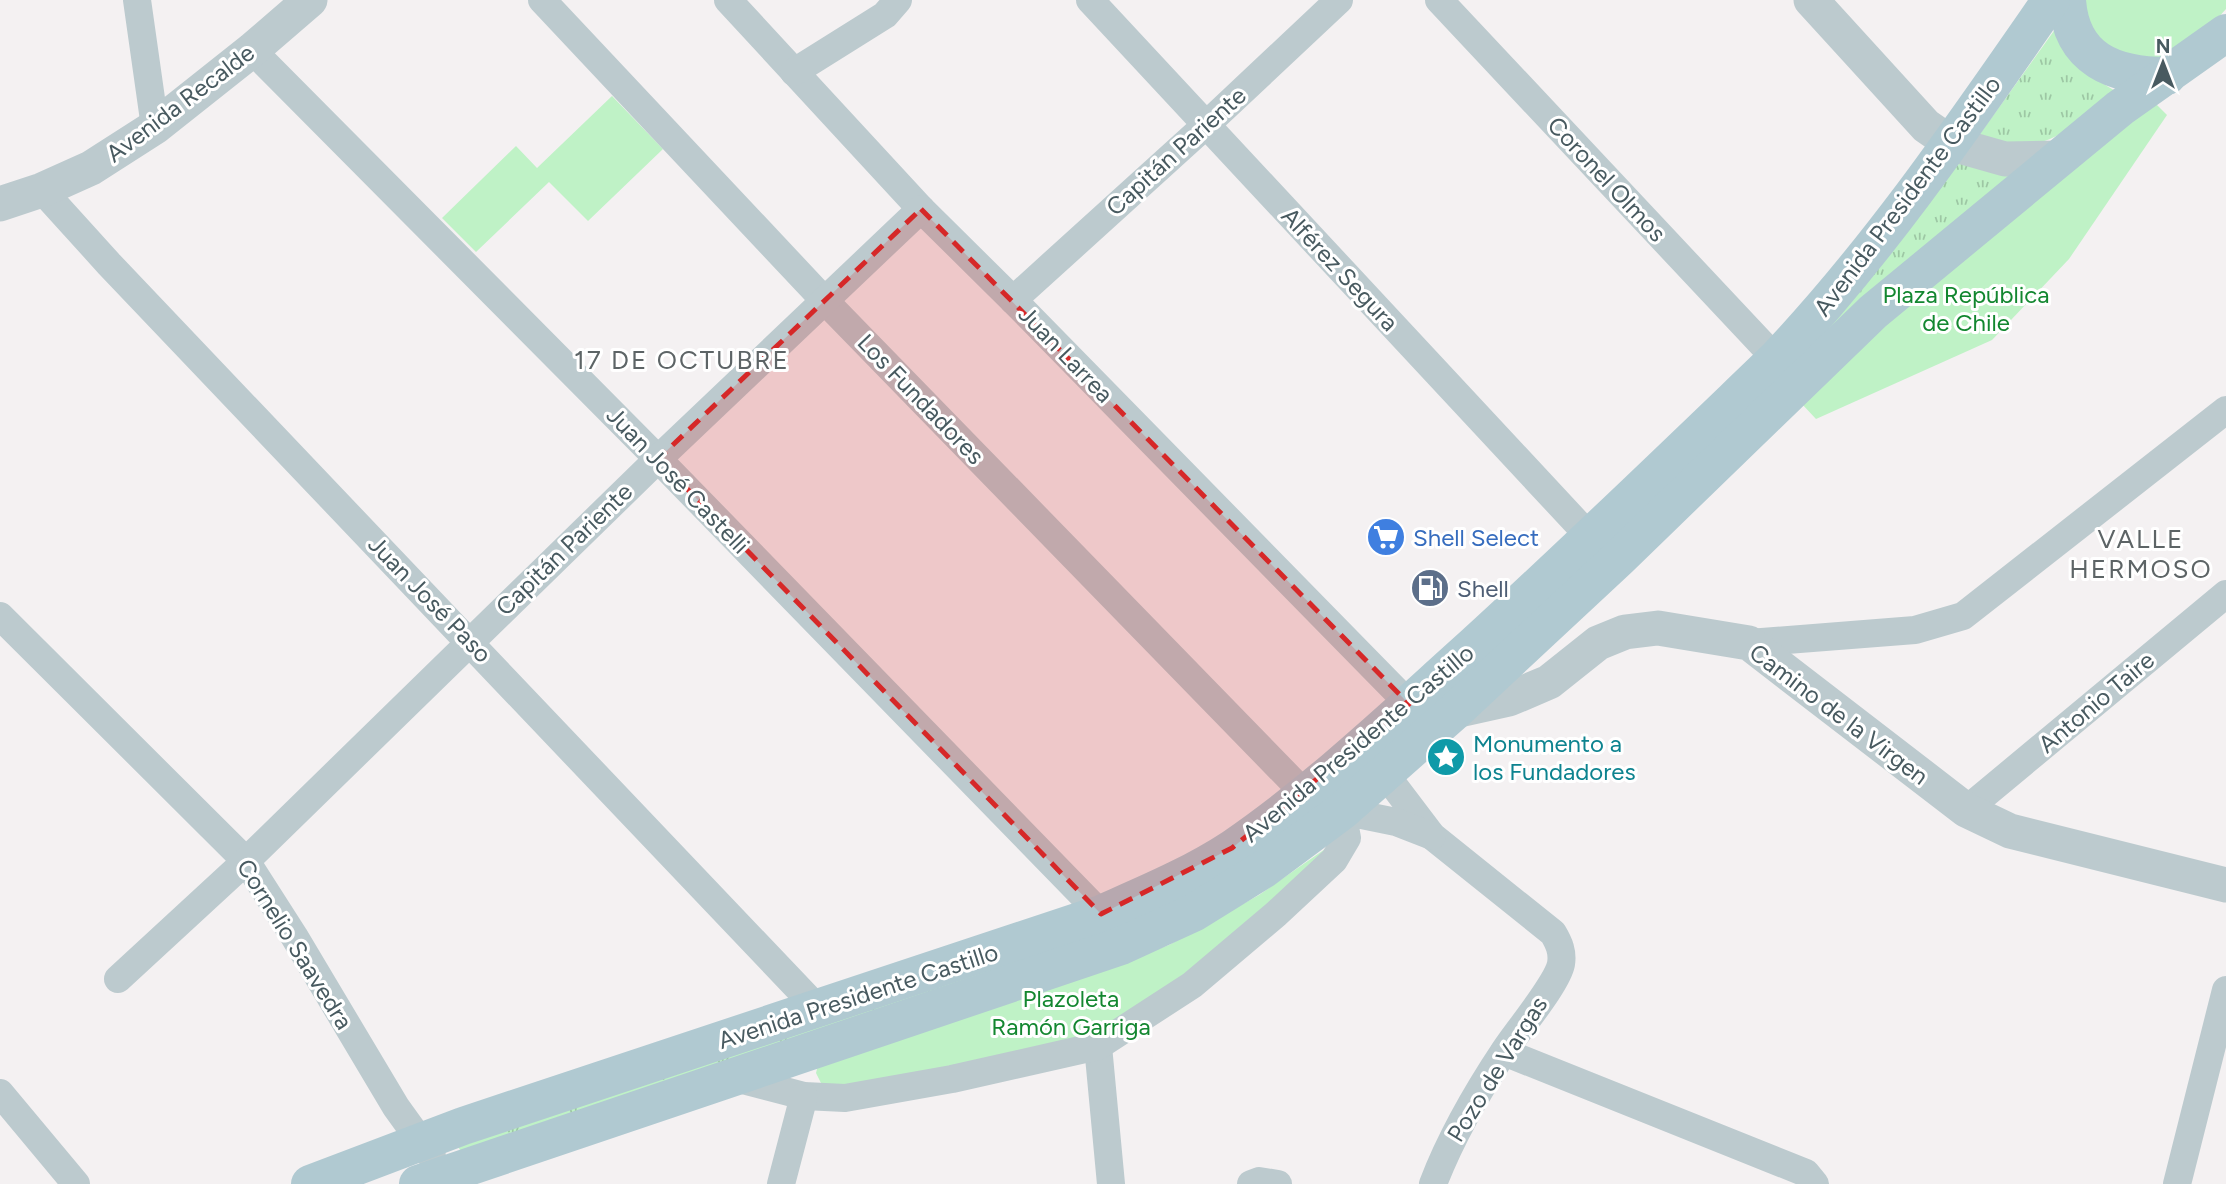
<svg xmlns="http://www.w3.org/2000/svg" width="2226" height="1184" font-family="Figtree,sans-serif">
	<style>
		.grass { fill: url(#grass-tufts) }
		.park { fill: #bff2c6 }
		.lines { fill: none; stroke-linecap: round; stroke-linejoin: round }
		.minor { stroke: #bccace; stroke-width: 28 }
		.tertiary { stroke: #bccace; stroke-width: 35 }
		.primary { stroke: #b0c9d1; stroke-width: 38 }
		.marked { fill: #d62828; fill-opacity: 0.2; stroke: #d62828; stroke-width: 5; stroke-dasharray: 14 9; stroke-linejoin: round }
		.labels { text-anchor: middle; dominant-baseline: central; stroke-width: 6; stroke-linejoin: round; paint-order: stroke }
		.street-label { font-size: 24px; fill: #485a60; stroke: #fff }
		.park-label { font-size: 24px; fill: #138730; stroke: #fff }
		.shop-label { font-size: 24px; fill: #366cbe; stroke: #fff; text-anchor: start }
		.service-label { font-size: 24px; fill: #4e5e75; stroke: #fff; text-anchor: start }
		.culture-label { font-size: 24px; fill: #0d838f; stroke: #fff; text-anchor: start }
		.neighbourhood-label { font-size: 26px; letter-spacing: 2px; fill: #5d6466; stroke: #fff }
	</style>
	<defs>
		<pattern id="grass-tufts" width="24" height="20" patternUnits="userSpaceOnUse" patternTransform="scale(1.75)"><rect width="24" height="20" fill="#bff2c6"/><path d="M3 7l-1-3M5 7V3M7 7l1-3M15 17l-1-3M17 17v-4M19 17l1-3" fill="none" stroke="#9dc7a4"/></pattern>
	</defs>
	<rect width="100%" height="100%" fill="#f4f1f2"/>
	<g class="grass">
		<path d="M 2056,28 L 2080,70 L 2117,92 C 2093,112 2060,142 2027,145 C 2012,146 1993,140 1977,138 Z"/>
		<path d="M 1961,161 L 1978,168 L 2011,174 L 1825,339 L 1530,622 L 1347,791 L 1261,858 L 1158,914 L 1083,944 L 461,1151 L 458,1147 L 645,1082 L 1082,937 L 1155,908 L 1257,852 L 1342,785 L 1524,619 L 1683,468 L 1821,333 Z"/>
	</g>
	<g class="park">
		<path d="M 2083,0 L 2226,0 L 2226,9 L 2215,21 L 2162,59 L 2129,59 L 2093,38 Z"/>
		<path d="M 612,96 L 663,149 L 588,221 L 549,182 L 476,252 L 442,218 L 516,146 L 537,168 Z"/>
		<path d="M 2154,102 L 2167,115 L 2069,259 L 1992,340 L 1816,419 L 1801,403 L 1882,327 Z"/>
		<path d="M 1328,847 L 1335,847 L 1182,977 L 1117,1021 L 1079,1040 L 838,1089 L 822,1085 L 816,1073 L 818,1065 L 1094,973 L 1169,945 L 1259,895 Z"/>
	</g>
	<g class="lines">
		<g class="minor">
			<path d="M 137,0 L 155,127"/>
			<path d="M 542,0 L 824,300 L 1305,794"/>
			<path d="M 728,0 L 921,209 L 1013,300 L 1409,704"/>
			<path d="M 1090,0 L 1590,537"/>
			<path d="M 1439,0 L 1776,359"/>
			<path d="M 252,50 L 658,459 L 1101,914"/>
			<path d="M 794,72 L 885,15 L 898,0"/>
			<path d="M 42,190 L 109,264 L 818,1009"/>
			<path d="M 1013,300 L 1206,125 L 1339,0"/>
			<path d="M 0,616 L 246,861 L 294,936 L 396,1107 L 432,1157"/>
			<path d="M 1749,643 L 1915,630 L 1963,616 L 2226,410"/>
			<path d="M 1385,774 L 1432,836 L 1553,933 C 1559,943 1563,952 1561,964 C 1557,984 1518,1030 1505,1050 C 1477,1092 1451,1137 1433,1184"/>
			<path d="M 1966,810 L 2226,594"/>
			<path d="M 118,979 L 246,861 L 658,459 L 921,209"/>
			<path d="M 1098,1046 L 1111,1184"/>
			<path d="M 1504,1052 L 1806,1173 L 1815,1184"/>
			<path d="M 731,1077 L 804,1096 L 845,1098 L 952,1079 L 1098,1046 L 1192,985 L 1276,914 L 1334,860 L 1347,838 L 1342,811 L 1396,822 L 1432,836"/>
			<path d="M 0,1093 L 76,1184"/>
			<path d="M 781,1184 L 804,1096"/>
			<path d="M 1251,1184 L 1259,1181 L 1278,1184"/>
			<path d="M 2177,1184 L 2226,990"/>
		</g>
		<g class="tertiary">
			<path d="M 1811,0 L 1926,126 L 1952,144 L 2005,159 L 2058,158"/>
			<path d="M 0,204 L 42,190 L 91,168 L 155,127 L 252,50 L 310,0"/>
			<path d="M 1455,711 L 1509,699 L 1549,682 L 1598,643 L 1625,632 L 1658,628 L 1749,643 L 1966,810 L 2010,831 L 2226,885"/>
		</g>
		<g class="primary">
			<path d="M 2067,0 C 2071,60 2114,76 2167,76"/>
			<path d="M 310,1184 L 463,1126 L 1101,914 C 1146,894 1192,875 1233,848 C 1319,789 1395,716 1472,647 C 1575,553 1675,456 1776,359 C 1880,249 1965,124 2051,0"/>
			<path d="M 418,1184 L 1121,946 L 1193,913 L 1264,869 L 1342,811 L 1455,711 L 1619,558 L 1873,312 L 2120,108 L 2226,33"/>
		</g>
	</g>
	<path class="marked" d="M 921,209 L 1409,704 L 1232,848 L 1101,914 L 658,459 Z"/>
	<defs>
		<symbol id="supermarket-disc" viewBox="-11 -11 22 22"><circle r="9.5" fill="#3f7fe0" stroke="#fff"/><path d="M-6-5.5h2.5l.6 2H6L4.5 2H-2.5L-4.4-4H-6ZM-1.5 3.2a1.3 1.3 0 1 0 .1 0ZM3 3.2a1.3 1.3 0 1 0 .1 0Z" fill="#fff"/></symbol>
		<symbol id="fuel-disc" viewBox="-11 -11 22 22"><circle r="9.5" fill="#5c6f8a" stroke="#fff"/><path d="M-5.5-6h7V0h2V4h1.3V-2.5L3-4.5l.8-.8L6-3V5H2.5V1h-1V6h-7ZM-4.2-4.7v3.2H.2V-4.7Z" fill="#fff"/></symbol>
		<symbol id="sight-disc" viewBox="-11 -11 22 22"><circle r="9.5" fill="#0f9aa8" stroke="#fff"/><path d="M0-6L1.8-2.2L6-1.7L2.9 1.2L3.7 5.4L0 3.3L-3.7 5.4L-2.9 1.2L-6-1.7L-1.8-2.2Z" fill="#fff"/></symbol>
	</defs>
	<g fill-rule="evenodd">
		<use href="#supermarket-disc" x="1364" y="515" width="44" height="44"/>
		<use href="#fuel-disc" x="1408" y="566" width="44" height="44"/>
		<use href="#sight-disc" x="1424" y="735" width="44" height="44"/>
	</g>
	<g class="labels">
		<g class="street-label">
			<text transform="translate(180 103) rotate(-37)">Avenida Recalde</text>
			<text transform="translate(1176 151) rotate(-42)">Capitán Pariente</text>
			<text transform="translate(1607 179) rotate(47)">Coronel Olmos</text>
			<text transform="translate(1907 196) rotate(-53)">Avenida Presidente Castillo</text>
			<text transform="translate(1340 269) rotate(47)">Alférez Segura</text>
			<text transform="translate(1066 354) rotate(46)">Juan Larrea</text>
			<text transform="translate(921 399) rotate(46)">Los Fundadores</text>
			<text transform="translate(678 480) rotate(46)">Juan José Castelli</text>
			<text transform="translate(564 549) rotate(-44)">Capitán Pariente</text>
			<text transform="translate(430 599) rotate(46)">Juan José Paso</text>
			<text transform="translate(2096 702) rotate(-40)">Antonio Taire</text>
			<text transform="translate(1839 714) rotate(37)">Camino de la Virgen</text>
			<text transform="translate(1358 743) rotate(-40)">Avenida Presidente Castillo</text>
			<text transform="translate(295 944) rotate(58)">Cornelio Saavedra</text>
			<text transform="translate(858 996) rotate(-18)">Avenida Presidente Castillo</text>
			<text transform="translate(1497 1069) rotate(-58)">Pozo de Vargas</text>
		</g>
		<g class="park-label">
			<text x="1966" y="294">Plaza República<tspan x="1966" dy="28">de Chile</tspan></text>
			<text x="1071" y="998">Plazoleta<tspan x="1071" dy="28">Ramón Garriga</tspan></text>
		</g>
		<g class="shop-label">
			<text x="1413" y="537">Shell Select</text>
		</g>
		<g class="service-label">
			<text x="1457" y="588">Shell</text>
		</g>
		<g class="culture-label">
			<text x="1473" y="743">Monumento a<tspan x="1473" dy="28">los Fundadores</tspan></text>
		</g>
		<g class="neighbourhood-label">
			<text x="682" y="360">17 DE OCTUBRE</text>
			<text x="2141" y="539">VALLE<tspan x="2141" dy="30">HERMOSO</tspan></text>
		</g>
	</g>
	<g transform="translate(2163 63)" stroke="#ffffff" stroke-width="5" paint-order="stroke">
	<path d="M0-5L12 26L0 18L-12 26Z" fill="#485a60"/>
	<text y="-10" font-size="19" font-weight="bold" text-anchor="middle" fill="#485a60">N</text>
	</g>
</svg>
